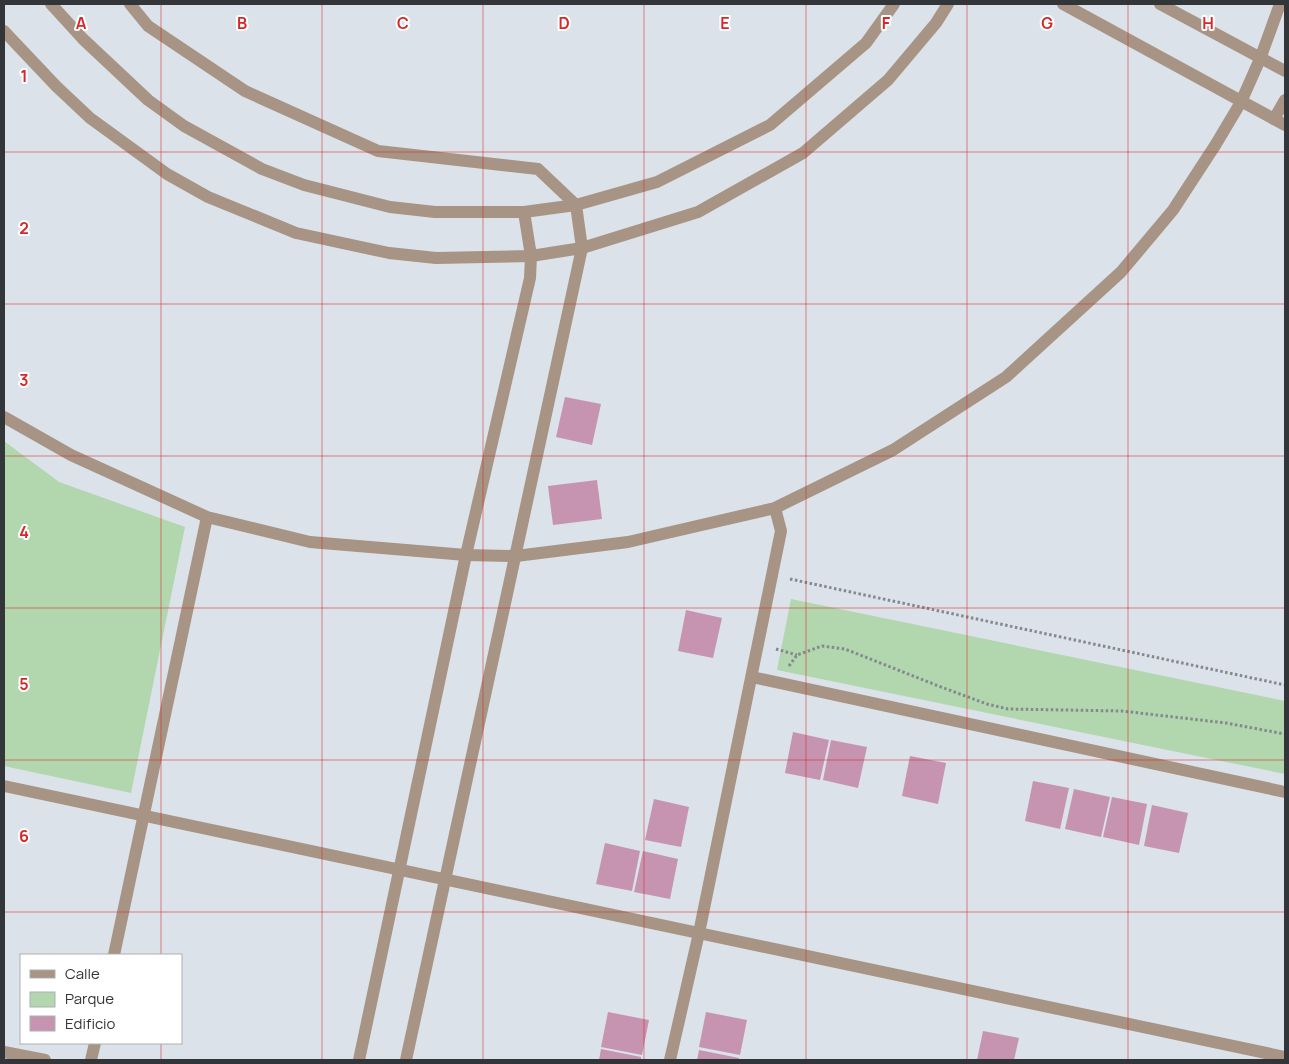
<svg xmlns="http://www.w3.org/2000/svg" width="1289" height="1064" font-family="Manrope,sans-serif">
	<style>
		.green { fill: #b2d6ad }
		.building { fill: #c694b1 }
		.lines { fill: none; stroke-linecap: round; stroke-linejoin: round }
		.path { stroke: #84898e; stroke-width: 3; stroke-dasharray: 2.5 2.5; stroke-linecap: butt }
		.street { stroke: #a79484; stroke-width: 12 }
		.grid { fill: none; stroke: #d62828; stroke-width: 1; stroke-opacity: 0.55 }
		.grid-label { font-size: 16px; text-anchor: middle; font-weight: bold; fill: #d62828; stroke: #fff; stroke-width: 4; stroke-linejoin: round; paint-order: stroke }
	</style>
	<rect width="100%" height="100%" fill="#dbe2e9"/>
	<g class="green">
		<path d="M 4,441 L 59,482 L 185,527 L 131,793 L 4,766 Z"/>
		<path d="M 791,599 L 1285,701 L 1285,774 L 777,670 Z"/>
	</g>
	<g class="building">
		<path d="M 565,397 L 601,404 L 592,445 L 556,437 Z"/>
		<path d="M 597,480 L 602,519 L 553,525 L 548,486 Z"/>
		<path d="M 686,610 L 722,618 L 713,658 L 678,651 Z"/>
		<path d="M 793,732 L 829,740 L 820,780 L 785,773 Z"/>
		<path d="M 831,740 L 867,747 L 858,788 L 823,780 Z"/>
		<path d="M 910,756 L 946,763 L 938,804 L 902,796 Z"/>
		<path d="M 1033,781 L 1069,788 L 1060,829 L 1025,821 Z"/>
		<path d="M 1074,789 L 1110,797 L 1101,837 L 1065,829 Z"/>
		<path d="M 1112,797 L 1147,804 L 1139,845 L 1103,837 Z"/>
		<path d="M 654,799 L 689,807 L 681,847 L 645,840 Z"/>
		<path d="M 1152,805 L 1188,813 L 1179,853 L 1144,846 Z"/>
		<path d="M 605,843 L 640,851 L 632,891 L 596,884 Z"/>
		<path d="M 643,851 L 678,859 L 670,899 L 634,892 Z"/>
		<path d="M 608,1012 L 649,1020 L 642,1055 L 601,1047 Z"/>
		<path d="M 706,1012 L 747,1020 L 740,1055 L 699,1047 Z"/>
		<path d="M 983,1031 L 1019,1038 L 1014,1060 L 977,1060 Z"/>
		<path d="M 601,1049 L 641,1057 L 641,1060 L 599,1060 Z"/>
		<path d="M 699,1050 L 739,1058 L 739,1060 L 697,1060 Z"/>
	</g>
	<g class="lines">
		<g class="path">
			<path d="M 790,579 L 1285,685"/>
			<path d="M 776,649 L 797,655"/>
			<path d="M 789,666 L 797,655 L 822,646 L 845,649 L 941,687 L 987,704 L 1008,709 L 1122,711 L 1226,723 L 1285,734"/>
		</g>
		<g class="street">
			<path d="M 51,4 L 83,39 L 148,100 L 184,126 L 262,169 L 304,185 L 390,207 L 435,212 L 524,212 L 576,205 L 657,182 L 770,125 L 866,43 L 894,4"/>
			<path d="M 130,4 L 148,26 L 245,91 L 378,151 L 538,169 L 576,205 L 582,248 L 406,1060"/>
			<path d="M 1063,4 L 1285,125"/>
			<path d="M 1160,4 L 1285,71"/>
			<path d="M 4,31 L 56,86 L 90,118 L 167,174 L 208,197 L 296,233 L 389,253 L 436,258 L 531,256 L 582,248 L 698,212 L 803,153 L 888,80 L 936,23 L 948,4"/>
			<path d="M 1274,119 L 1285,100"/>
			<path d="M 4,417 L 71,455 L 207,517 L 310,542 L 466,555 L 516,556 L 628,542 L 775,508 L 893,450 L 1006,377 L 1121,272 L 1173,210 L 1216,144 L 1241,102 L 1260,59 L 1280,4"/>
			<path d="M 752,677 L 1285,792"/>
			<path d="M 4,786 L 1285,1057"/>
			<path d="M 114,955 L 207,517"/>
			<path d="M 4,1052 L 45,1060"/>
			<path d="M 91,1060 L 95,1043"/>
			<path d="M 359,1060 L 466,555 L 530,278 L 531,256 L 524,212"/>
			<path d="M 670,1060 L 699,933 L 781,531 L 775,508"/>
		</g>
	</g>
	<path class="grid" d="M 161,4 L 161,955M 322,4 L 322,1060M 483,4 L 483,1060M 644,4 L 644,1060M 806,4 L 806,1060M 967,4 L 967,1060M 1128,4 L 1128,1060M 4,152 L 1285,152M 4,304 L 1285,304M 4,456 L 1285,456M 4,608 L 1285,608M 4,760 L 1285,760M 4,912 L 1285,912M 161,1043 L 161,1060"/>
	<g class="grid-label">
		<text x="81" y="29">A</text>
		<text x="242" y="29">B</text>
		<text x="403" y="29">C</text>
		<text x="564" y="29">D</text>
		<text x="725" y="29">E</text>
		<text x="886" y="29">F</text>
		<text x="1047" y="29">G</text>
		<text x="1208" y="29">H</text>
		<text x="24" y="82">1</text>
		<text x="24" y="234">2</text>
		<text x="24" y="386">3</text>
		<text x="24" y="538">4</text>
		<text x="24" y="690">5</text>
		<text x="24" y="842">6</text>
	</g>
	<rect width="1289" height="1064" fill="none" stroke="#333639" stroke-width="10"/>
	<rect x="20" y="954" width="162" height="90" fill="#ffffff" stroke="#adafb0"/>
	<rect x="30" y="970" width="25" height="8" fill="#a79484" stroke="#adafb0"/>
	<text x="65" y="979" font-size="15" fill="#333639">Calle</text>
	<rect x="30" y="992" width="25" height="15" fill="#b2d6ad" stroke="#adafb0"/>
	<text x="65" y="1004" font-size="15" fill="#333639">Parque</text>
	<rect x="30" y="1016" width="25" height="15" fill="#c694b1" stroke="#adafb0"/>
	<text x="65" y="1029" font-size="15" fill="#333639">Edificio</text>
</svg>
